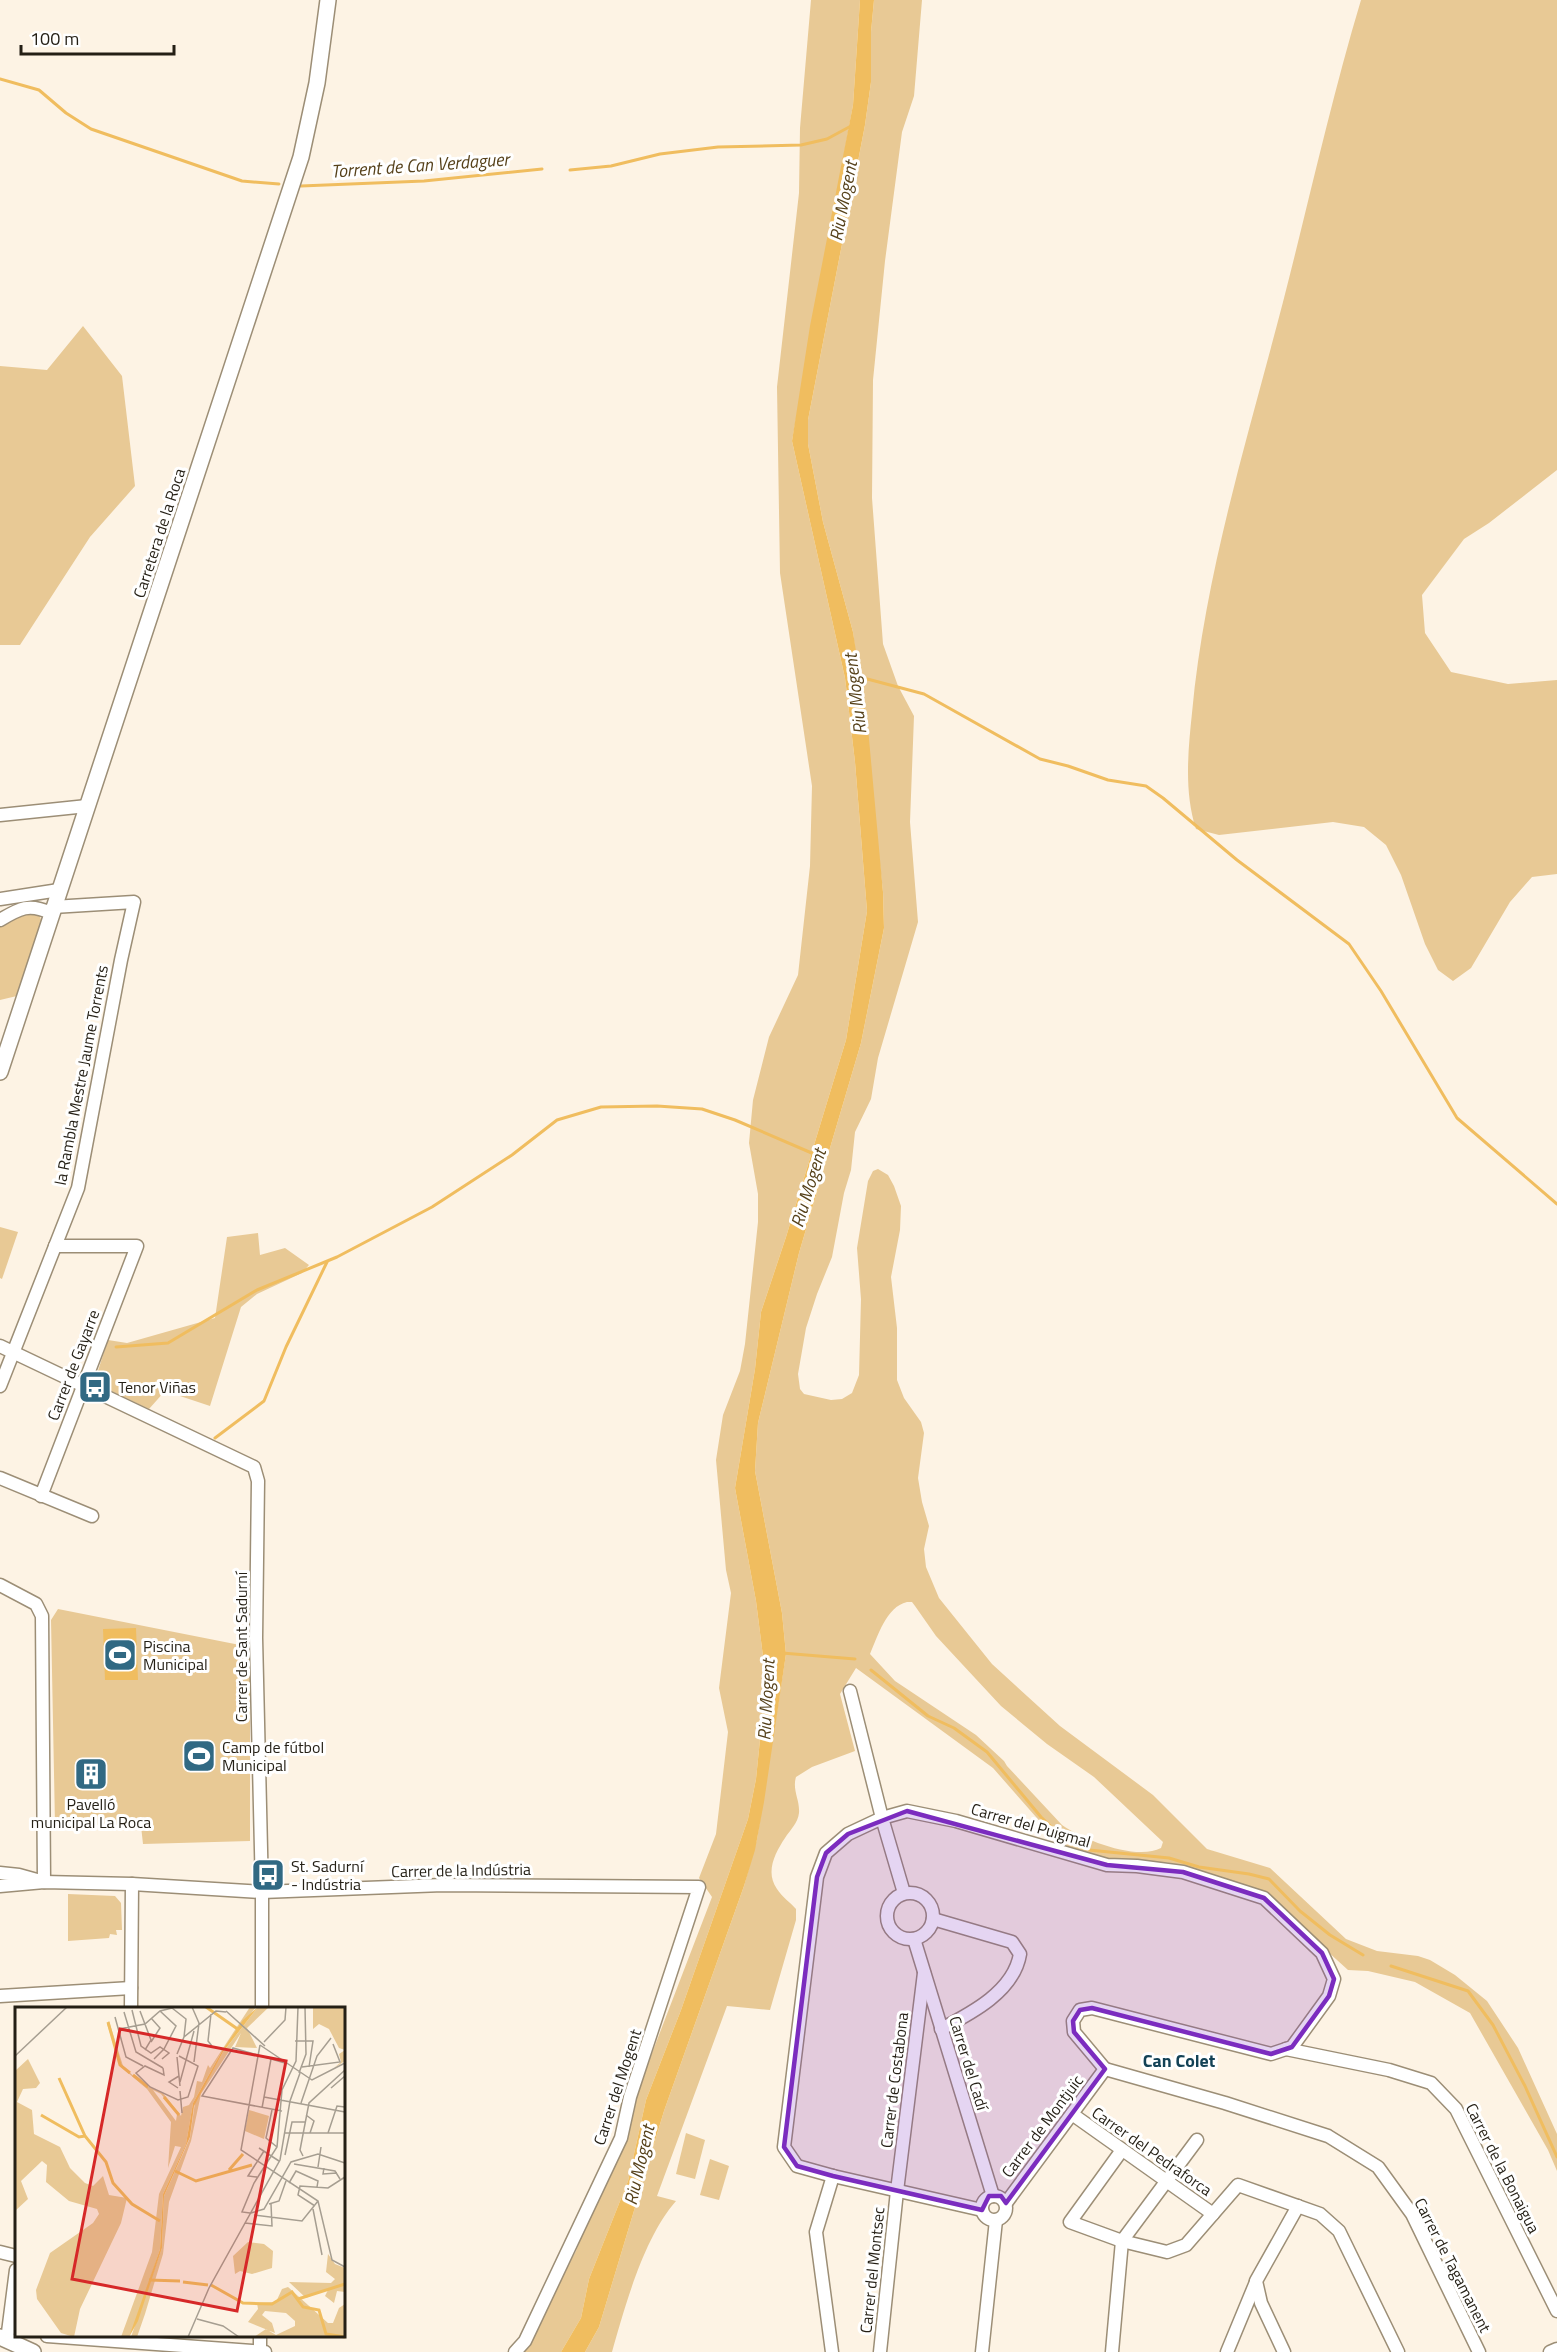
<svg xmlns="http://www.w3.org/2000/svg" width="1557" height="2352" font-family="'Titillium Web',sans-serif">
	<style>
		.green { fill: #e8c995; fill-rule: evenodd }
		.water { fill: #f0bd5f }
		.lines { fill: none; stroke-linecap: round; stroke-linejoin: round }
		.stream { stroke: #f0bd5f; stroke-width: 3 }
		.minor-casing { stroke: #9c8e76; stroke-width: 15 }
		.tertiary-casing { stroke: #9c8e76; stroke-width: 18 }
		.minor { stroke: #fff; stroke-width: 12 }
		.tertiary { stroke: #fff; stroke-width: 15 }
		.marked { fill: #7b2cbf; fill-opacity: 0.2; stroke: #7b2cbf; stroke-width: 4.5; stroke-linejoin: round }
		.labels { text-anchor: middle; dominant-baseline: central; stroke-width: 6; stroke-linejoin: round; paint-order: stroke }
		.street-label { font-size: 16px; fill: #241f15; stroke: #fff }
		.poi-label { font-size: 16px; fill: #241f15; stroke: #fff; text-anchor: start }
		.water-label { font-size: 18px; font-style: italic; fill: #56411a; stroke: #fff }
		.neighbourhood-label { font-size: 18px; font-weight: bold; fill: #134256; stroke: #fff }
		.inset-river { fill: none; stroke: #f0bd5f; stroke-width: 3 }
		.inset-road { fill: none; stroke: #a69e91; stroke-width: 1.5 }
		.view { fill: #d62828; fill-opacity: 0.15; stroke: #d62828; stroke-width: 3 }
		.inset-edge { fill: none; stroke: #241f15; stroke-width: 3 }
	</style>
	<rect width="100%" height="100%" fill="#fdf3e4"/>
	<g class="green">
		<path d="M 811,0 L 860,0 L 853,105 L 792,441 L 845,678 L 855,762 L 867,911 L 846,1040 L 786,1237 L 761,1312 L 755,1369 L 735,1488 L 756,1601 L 766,1680 L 756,1779 L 748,1819 L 681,2010 L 646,2100 L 628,2181 L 589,2279 L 581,2318 L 561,2352 L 522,2352 L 576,2251 L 712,1897 L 699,1878 L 716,1834 L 728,1732 L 719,1688 L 731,1593 L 726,1570 L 716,1460 L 723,1415 L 740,1371 L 745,1344 L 758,1222 L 758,1194 L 749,1143 L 753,1100 L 769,1037 L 798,975 L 810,866 L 812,786 L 780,573 L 777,387 L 799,193 L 800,128 Z"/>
		<path d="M 874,0 L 922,0 L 914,96 L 902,132 L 885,261 L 873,380 L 872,498 L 883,644 L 898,686 L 914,716 L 910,822 L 918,922 L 878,1058 L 871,1099 L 855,1132 L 851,1170 L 844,1193 L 832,1257 L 817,1294 L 806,1328 L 798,1374 L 800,1389 L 804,1394 L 831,1400 L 842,1399 L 852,1393 L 859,1375 L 861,1299 L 857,1248 L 868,1181 L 873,1171 L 878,1169 L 888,1175 L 894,1186 L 901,1206 L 900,1230 L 891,1277 L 897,1328 L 897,1380 L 904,1398 L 921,1422 L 924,1433 L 918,1478 L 922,1502 L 929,1526 L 924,1549 L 926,1567 L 939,1598 L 992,1664 L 1060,1726 L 1153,1795 L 1207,1849 L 1270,1868 L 1346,1939 L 1377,1951 L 1418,1956 L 1430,1960 L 1455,1975 L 1487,2001 L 1518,2048 L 1557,2134 L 1557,2171 L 1548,2150 L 1470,2013 L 1415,1982 L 1368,1971 L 1348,1970 L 1261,1891 L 1171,1863 L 1087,1857 L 1058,1842 L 993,1768 L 856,1668 L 840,1694 L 855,1751 L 812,1767 L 796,1777 C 792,1790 800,1800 799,1813 C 798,1823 790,1830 785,1838 C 775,1853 765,1872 777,1889 C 782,1897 790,1902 796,1909 L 796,1920 L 770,2010 L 727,2006 L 657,2196 L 676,2201 C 644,2237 625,2306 612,2352 L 585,2352 L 599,2327 L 664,2111 L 744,1886 L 757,1839 L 786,1654 L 782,1613 L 755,1471 L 758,1423 L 799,1253 L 861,1043 L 884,928 L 883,891 L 853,632 L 823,522 L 808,444 L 808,420 L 865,125 L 871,82 L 871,32 ZM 907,1602 L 912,1602 L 915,1606 L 936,1636 L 1001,1706 L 1047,1744 L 1094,1777 L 1163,1842 L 1161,1848 C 1137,1861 1083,1840 1062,1825 L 1007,1766 L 1004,1761 L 976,1735 L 895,1681 L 870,1654 C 878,1636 886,1607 907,1602 Z"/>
		<path d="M 1361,0 L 1557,0 L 1557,470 L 1489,523 L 1464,539 L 1422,595 L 1425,633 L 1451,672 L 1508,684 L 1557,680 L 1557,874 L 1532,877 L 1510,902 L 1471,968 L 1453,981 L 1438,970 L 1425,944 L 1401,875 L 1386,845 L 1364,827 L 1333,822 L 1219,835 L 1196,829 C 1184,792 1188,751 1192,713 C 1205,573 1248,437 1283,302 C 1309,201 1331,100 1361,0 Z"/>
		<path d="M 83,326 L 122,376 L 135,486 L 90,537 L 20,645 L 0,645 L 0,366 L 47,370 Z"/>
		<path d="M 39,913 L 42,923 L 21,995 L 0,1000 L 0,924 L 17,914 Z"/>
		<path d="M 0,1227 L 18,1232 L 2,1279 L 0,1278 Z"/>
		<path d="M 258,1233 L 260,1255 L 285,1248 L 309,1265 L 302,1273 L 257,1294 L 241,1307 L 210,1406 L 165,1391 L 149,1409 L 94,1383 L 108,1340 L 127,1343 L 215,1318 L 227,1237 Z"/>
		<path d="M 58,1609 L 250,1647 L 250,1841 L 143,1844 L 141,1826 L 55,1824 L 51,1620 Z"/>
		<path d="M 68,1894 L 115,1896 L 121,1903 L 122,1930 L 116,1930 L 117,1935 L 110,1934 L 109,1938 L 68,1941 Z"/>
		<path d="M 686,2133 L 705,2140 L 695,2179 L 676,2174 Z"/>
		<path d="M 710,2159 L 729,2166 L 719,2200 L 700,2195 Z"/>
	</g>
	<g class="water">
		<path d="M 860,0 L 874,0 L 871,32 L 871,82 L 865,125 L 808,420 L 808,444 L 823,522 L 853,632 L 868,728 L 883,892 L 884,928 L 861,1043 L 799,1253 L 758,1423 L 755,1471 L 782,1613 L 786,1654 L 764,1802 L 755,1850 L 744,1886 L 664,2111 L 599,2327 L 585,2352 L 561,2352 L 581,2318 L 589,2279 L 628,2181 L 646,2100 L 681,2010 L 748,1819 L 756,1779 L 766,1680 L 756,1601 L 735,1488 L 755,1369 L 761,1312 L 786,1237 L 846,1040 L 867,911 L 855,762 L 845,678 L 792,441 L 810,326 L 853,105 Z"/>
		<path d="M 136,1628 L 138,1680 L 105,1680 L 103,1629 Z"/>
	</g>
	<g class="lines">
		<g class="stream">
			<path d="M 0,79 L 39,90 L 66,113 L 91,129 L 242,181 L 279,184"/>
			<path d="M 570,170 L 611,166 L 660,154 L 718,147 L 801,145 L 827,139 L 851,126"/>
			<path d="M 301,186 L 424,181 L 542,169"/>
			<path d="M 856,676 L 924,694 L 1040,759 L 1068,766 L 1108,780 L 1146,786 L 1163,798 L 1237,860 L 1349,944 L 1381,991 L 1457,1118 L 1557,1204"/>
			<path d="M 116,1347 L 168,1343 L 257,1290 L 337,1257 L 432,1207 L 512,1155 L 557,1120 L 601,1107 L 657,1106 L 702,1109 L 735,1120 L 814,1154"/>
			<path d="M 215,1438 L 264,1401 L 286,1347 L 327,1262"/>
			<path d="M 782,1653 L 855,1659"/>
			<path d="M 871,1670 L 928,1716 L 954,1728 L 987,1752 L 1041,1817 L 1067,1842 L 1089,1850 L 1169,1858 L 1199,1867 L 1249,1874 L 1269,1879 L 1300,1911 L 1330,1935 L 1363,1955"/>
			<path d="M 1391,1966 L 1468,1991 L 1493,2025 L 1525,2086 L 1557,2157"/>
		</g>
		<defs>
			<g id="minor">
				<path d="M 0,815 L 87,806"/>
				<path d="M 0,899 L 59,890"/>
				<path d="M 0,920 C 20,908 29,903 51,913"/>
				<path d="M 0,1346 L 254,1467 L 258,1481 L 256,1638 L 262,1892 L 262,2008"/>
				<path d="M 0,1386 L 78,1188 L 121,960 L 134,902 L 53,907"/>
				<path d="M 0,1478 L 92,1516"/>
				<path d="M 41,1496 L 137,1246 L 55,1246"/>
				<path d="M 0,1585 L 36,1604 L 42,1616 L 44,1882"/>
				<path d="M 850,1691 L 882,1818 L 904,1893"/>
				<path d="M 0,1873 L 19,1875 L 37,1880"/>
				<path d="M 0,1886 L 44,1882 L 132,1884 L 262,1892 L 443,1885 L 699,1887 L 630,2097 L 621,2138 L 525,2341 L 515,2352"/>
				<circle cx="910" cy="1916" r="23"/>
				<path d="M 933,1919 L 1012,1942 L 1020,1954 C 1014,1991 972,2013 941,2029"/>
				<path d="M 914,1939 L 993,2196"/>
				<path d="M 0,1996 L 131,1988"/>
				<path d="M 131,2008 L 132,1884"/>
				<path d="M 1286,2049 L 1389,2070 L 1431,2083 L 1456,2109 L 1557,2311"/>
				<path d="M 1105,2069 L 1225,2103 L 1328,2136 L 1378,2167 L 1412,2214 L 1479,2352"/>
				<path d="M 1072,2114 L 1213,2214"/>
				<path d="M 1122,2150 L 1070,2222 L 1122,2241 L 1167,2252 L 1186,2245 L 1238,2185 L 1320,2214 L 1339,2231 L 1398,2352"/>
				<circle cx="994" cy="2208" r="12"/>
				<path d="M 1006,2203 L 1105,2069"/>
				<path d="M 982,2210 L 833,2176 L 797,2166 L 784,2147 L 817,1877 L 826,1853 L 848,1834 L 882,1818 L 907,1811 L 956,1821 L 1107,1865 L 1137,1866 L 1183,1872 L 1264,1898 L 1322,1953 L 1334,1979 L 1329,1996 L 1292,2047 L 1271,2054 L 1092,2008 L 1080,2010 L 1073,2021 L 1074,2032 L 1105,2069"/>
				<path d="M 0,2252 L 16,2256"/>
				<path d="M 47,2336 L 265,2352"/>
				<path d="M 7,2340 L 16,2270"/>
				<path d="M 260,2352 L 260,2336"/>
				<path d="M 832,2352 L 816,2232 L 833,2176"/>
				<path d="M 880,2352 L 897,2191 L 924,1973"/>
				<path d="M 982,2352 L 996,2220"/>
				<path d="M 1112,2352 L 1122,2241 L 1197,2140"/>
				<path d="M 1227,2352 L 1256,2282"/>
				<path d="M 1284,2352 L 1261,2303 L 1256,2281 L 1298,2206"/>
				<path d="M 1550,2352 L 1557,2349"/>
			</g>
			<g id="tertiary">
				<path d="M 0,1072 L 301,157 L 317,83 L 328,0"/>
				<path d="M 0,2337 L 33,2352"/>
			</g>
		</defs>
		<use href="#minor" class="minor-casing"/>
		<use href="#tertiary" class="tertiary-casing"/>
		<use href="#minor" class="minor"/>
		<use href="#tertiary" class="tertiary"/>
	</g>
	<path class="marked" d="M 907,1811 L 1107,1865 L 1183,1872 L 1264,1898 L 1322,1953 L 1334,1979 L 1329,1996 L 1292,2047 L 1271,2054 L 1092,2008 L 1080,2010 L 1073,2021 L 1074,2032 L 1105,2069 L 1006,2203 L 1001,2196 L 989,2196 L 982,2210 L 833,2176 L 797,2166 L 784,2147 L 817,1877 L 826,1853 L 848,1834 Z"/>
	<defs>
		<symbol id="bus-square" viewBox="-11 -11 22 22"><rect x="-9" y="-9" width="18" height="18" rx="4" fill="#316983" stroke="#fff"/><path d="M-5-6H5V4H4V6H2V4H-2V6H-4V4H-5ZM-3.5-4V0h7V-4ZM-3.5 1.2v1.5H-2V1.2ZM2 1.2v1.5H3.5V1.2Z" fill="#fff"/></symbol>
		<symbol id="stadium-square" viewBox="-11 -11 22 22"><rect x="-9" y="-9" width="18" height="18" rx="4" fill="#316983" stroke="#fff"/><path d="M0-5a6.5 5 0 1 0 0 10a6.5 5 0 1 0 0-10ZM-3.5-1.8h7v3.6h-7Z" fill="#fff"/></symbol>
		<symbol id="building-square" viewBox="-11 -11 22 22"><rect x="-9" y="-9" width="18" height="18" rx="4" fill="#316983" stroke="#fff"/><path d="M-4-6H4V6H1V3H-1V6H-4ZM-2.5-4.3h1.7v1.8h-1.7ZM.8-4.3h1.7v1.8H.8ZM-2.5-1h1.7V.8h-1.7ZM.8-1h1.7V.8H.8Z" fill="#fff"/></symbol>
	</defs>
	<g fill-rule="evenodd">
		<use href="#bus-square" x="76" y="1368" width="38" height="38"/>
		<use href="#stadium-square" x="101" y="1636" width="38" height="38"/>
		<use href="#stadium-square" x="180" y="1737" width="38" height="38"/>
		<use href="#building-square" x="72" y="1755" width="38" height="38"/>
		<use href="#bus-square" x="249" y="1856" width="38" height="38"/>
	</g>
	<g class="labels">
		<g class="street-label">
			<text transform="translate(159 533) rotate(-72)">Carretera de la Roca</text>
			<text transform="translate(81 1075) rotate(-79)">la Rambla Mestre Jaume Torrents</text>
			<text transform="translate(73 1365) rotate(-69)">Carrer de Gayarre</text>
			<text transform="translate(241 1647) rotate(-90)">Carrer de Sant Sadurní</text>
			<text transform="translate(1031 1825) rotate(16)">Carrer del Puigmal</text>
			<text transform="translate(461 1870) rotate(-1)">Carrer de la Indústria</text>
			<text transform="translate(969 2063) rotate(73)">Carrer del Cadí</text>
			<text transform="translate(894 2080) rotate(-83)">Carrer de Costabona</text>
			<text transform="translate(617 2087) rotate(-72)">Carrer del Mogent</text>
			<text transform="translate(1042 2126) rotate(-53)">Carrer de Montjuïc</text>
			<text transform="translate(1152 2151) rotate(35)">Carrer del Pedraforca</text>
			<text transform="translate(1503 2168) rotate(63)">Carrer de la Bonaigua</text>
			<text transform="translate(1453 2265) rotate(63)">Carrer de Tagamanent</text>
			<text transform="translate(872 2270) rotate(-84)">Carrer del Montsec</text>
		</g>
		<g class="poi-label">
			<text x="118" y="1387">Tenor Viñas</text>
			<text x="143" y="1646">Piscina<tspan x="143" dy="18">Municipal</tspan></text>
			<text x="222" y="1747">Camp de fútbol<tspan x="222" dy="18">Municipal</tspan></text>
			<text x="91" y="1804" text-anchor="middle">Pavelló<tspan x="91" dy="18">municipal La Roca</tspan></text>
			<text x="291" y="1866">St. Sadurní<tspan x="291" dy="18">- Indústria</tspan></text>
		</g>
		<g class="water-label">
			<text transform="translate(420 165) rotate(-4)">Torrent de Can Verdaguer</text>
			<text transform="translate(843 201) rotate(-79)">Riu Mogent</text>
			<text transform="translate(855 694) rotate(-97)">Riu Mogent</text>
			<text transform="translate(808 1188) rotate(-73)">Riu Mogent</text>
			<text transform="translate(766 1700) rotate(-87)">Riu Mogent</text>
			<text transform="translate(639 2165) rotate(-77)">Riu Mogent</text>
		</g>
		<g class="neighbourhood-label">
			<text x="1179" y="2060">Can Colet</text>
		</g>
	</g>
	<g transform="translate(15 2007)">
		<rect width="330" height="330" fill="#fdf3e4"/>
		<path d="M 235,0 L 241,0 L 207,44 L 178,96 L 171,137 L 148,187 L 145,242 L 121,314 L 114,330 L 106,330 L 137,245 L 144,187 L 166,140 L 160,139 L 153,161 L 156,115 L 132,82 L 106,60 L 92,17 L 94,14 L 108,59 L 127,77 L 148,86 L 166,109 L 168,100 L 174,98 L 179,90 L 182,74 L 187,75 L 193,58 L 195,61 ZM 138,83 L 146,87 L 162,107 L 161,114 ZM 243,0 L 254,0 L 232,21 L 242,41 L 220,40 L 226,26 L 186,87 L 176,134 L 154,195 L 148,247 L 130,307 L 122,330 L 116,330 L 147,241 L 149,189 L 175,131 L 180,95 L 208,45 ZM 298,0 L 330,0 L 330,54 L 319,61 L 326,55 L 324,47 L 330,43 L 324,41 L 314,22 L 304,17 L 298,22 ZM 13,52 L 25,76 L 21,81 L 8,82 L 2,95 L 17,103 L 19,127 L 45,140 L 55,161 L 70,176 L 78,179 L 88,169 L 94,188 L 112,191 L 106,216 L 65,302 L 59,330 L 46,326 L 22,292 L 21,283 L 35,246 L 78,216 L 84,207 L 82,202 L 54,194 L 31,175 L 32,158 L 27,154 L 6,174 L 13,192 L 0,204 L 0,64 ZM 234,103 L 254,109 L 249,132 L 230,124 ZM 233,235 L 249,237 L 258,244 L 257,261 L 237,267 L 225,264 L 220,267 L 218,249 ZM 313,247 L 320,257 L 330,261 L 330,285 L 322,284 L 319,296 L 310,289 L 314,281 L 291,291 L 274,275 L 316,276 L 320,272 L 311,265 ZM 273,280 L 313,316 L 318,316 L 324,301 L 330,297 L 330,330 L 239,330 L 251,322 L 261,328 L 280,319 L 280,314 L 271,306 L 250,304 L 247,308 L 257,316 L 260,326 L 233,315 L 243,302 L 242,296 L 261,295 L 267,282 Z" fill="#e8c995" fill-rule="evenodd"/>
		<path d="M 243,0 L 208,45 L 179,99 L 175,130 L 149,189 L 147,241 L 123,314 L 114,330 L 145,242 L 148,187 L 171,137 L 178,96 L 207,44 L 228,13 Z" fill="#f0bd5f"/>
		<path class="inset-river" d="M 191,0 L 224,23M 93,15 L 105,58 L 115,66M 118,68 L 133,80M 44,71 L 70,129 L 91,155 L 98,176 L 117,197 L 145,214M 149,90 L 164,108M 26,108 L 64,130 L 70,129M 214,163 L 228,147M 160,164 L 181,174 L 237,158M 134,273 L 165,274M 168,275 L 193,278M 196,278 L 228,296 L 257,297 L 277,285 L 288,300 L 304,303 L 311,327 L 330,330M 283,292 L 330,277"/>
		<path class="inset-road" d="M 177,0 L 184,16 L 179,55M 117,3 L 126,39 L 136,46 L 145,40 L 154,46 L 147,52M 125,4 L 136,33 L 130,43M 211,4 L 250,39M 109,5 L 121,45 L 148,61M 196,7 L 193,34 L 197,39M 100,10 L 111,50 L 128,59M 104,22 L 130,17 L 145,4 L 157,1 L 171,12 L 169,30M 280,34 L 298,34 L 294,60M 136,35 L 145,21 L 136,11M 249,35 L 270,13 L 271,0M 245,38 L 226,143 L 303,194 L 317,253 L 330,260M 245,38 L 297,73 L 330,56M 162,47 L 169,30 L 201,4 L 211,5M 0,49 L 52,0M 162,50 L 165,79M 139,52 L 149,42 L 161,19 L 145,4M 287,60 L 325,55 L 318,37M 148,61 L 149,68 L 130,59 L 121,66 L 135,80 L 163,93 L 173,90 L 183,59 L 164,49M 284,66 L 291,47 L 290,0M 165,75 L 179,24M 163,81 L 154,75 L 164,69M 316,81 L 330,69M 165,84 L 167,106M 249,90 L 330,105M 286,96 L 302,49 L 316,31M 247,101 L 256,52M 257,103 L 251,131 L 262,140M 267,104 L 187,89 L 218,41 L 270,56M 291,108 L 299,114 L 295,126M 270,126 L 330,126M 313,126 L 322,99 L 330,100M 244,141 L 264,154M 270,148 L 277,115 L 290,115M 288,149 L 285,143 L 294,96 L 330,63M 279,157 L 320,164 L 325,172M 303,160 L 306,140M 309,161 L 308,167 L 322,166M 242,170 L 233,169 L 249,144M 274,176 L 281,164 L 303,174 L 302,180M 254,197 L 264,194 L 271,174M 300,199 L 283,188 L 285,179 L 313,181 L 330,170M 298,202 L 307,248M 235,206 L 227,205 L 239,176 L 262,140 L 267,83 L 281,54 L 283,0M 236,206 L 249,202 L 276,155 L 303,147 L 330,156M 239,208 L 287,214 L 303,194M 230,216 L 257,219 L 256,197M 182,312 L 208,319 L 224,330M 173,330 L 194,281 L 265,153 L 275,94 L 285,66"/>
		<path class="view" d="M 105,22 L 271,54 L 222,304 L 57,272 Z"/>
		<rect width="330" height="330" class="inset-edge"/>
	</g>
	<path d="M21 45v9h153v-9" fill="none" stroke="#241f15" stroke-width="3"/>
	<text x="30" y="45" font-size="18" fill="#241f15" stroke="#ffffff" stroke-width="4.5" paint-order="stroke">100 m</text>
</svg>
